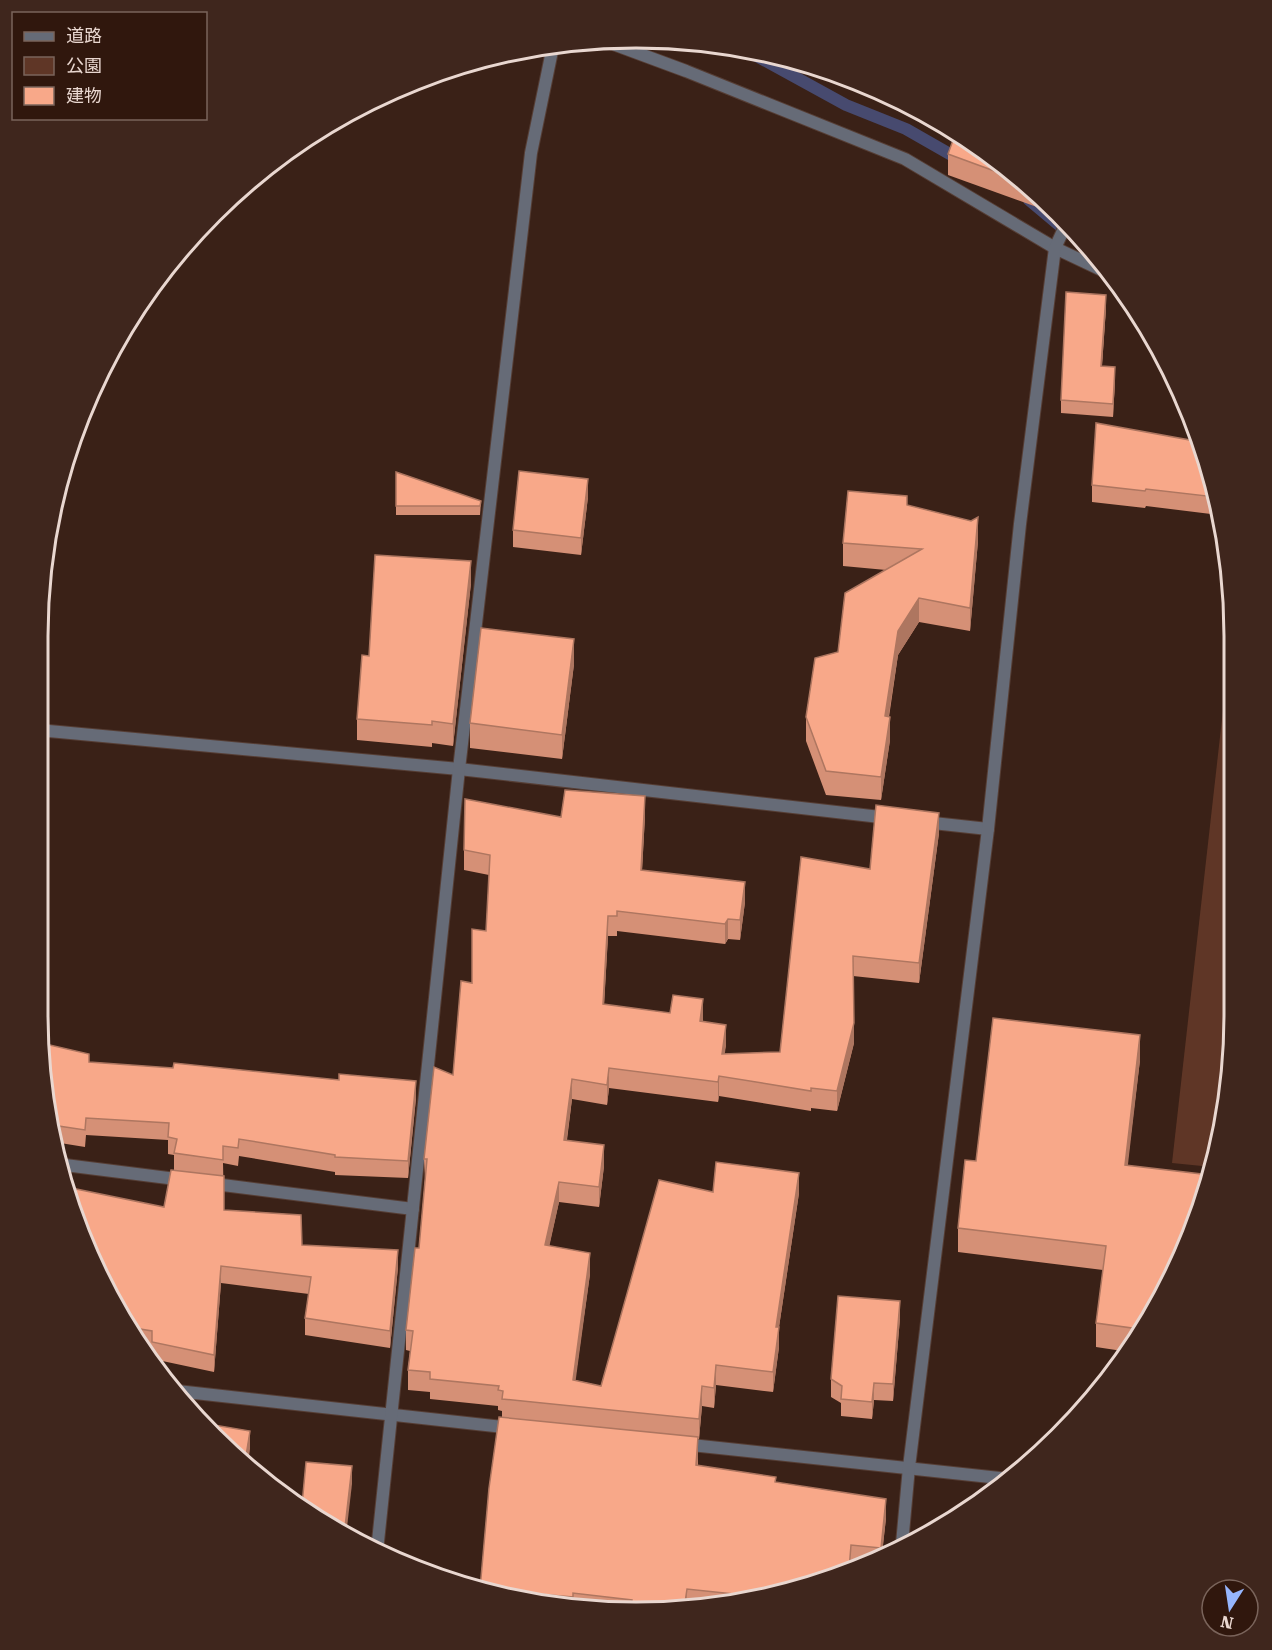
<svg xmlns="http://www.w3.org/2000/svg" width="1272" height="1650" font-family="'Roboto Serif','Noto Sans JP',serif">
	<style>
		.green { fill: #5f3626 }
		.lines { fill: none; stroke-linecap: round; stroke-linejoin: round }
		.stream { stroke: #474a6f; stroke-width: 12 }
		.street-casing { stroke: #563e35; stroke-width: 14 }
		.street { stroke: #666b77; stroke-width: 12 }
		.wall { fill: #d59076 }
		.shaded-wall { fill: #ae7660 }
		.building { fill: #f8a889; stroke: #ae7660; stroke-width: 1.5 }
		.rim { fill: none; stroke: #e9d7d0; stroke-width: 3 }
	</style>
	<rect width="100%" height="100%" fill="#3a2117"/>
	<path class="green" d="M 1229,657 L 1229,1092 L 1212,1167 L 1172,1163 Z"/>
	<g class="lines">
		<g class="stream">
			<path d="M 742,48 L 846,105 L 906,129 L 962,161"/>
			<path d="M 1029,200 L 1060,226 L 1082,241"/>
		</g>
		<defs>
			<g id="street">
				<path d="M 605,41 L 686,71 L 905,159 L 1055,248 L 1108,273"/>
				<path d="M 38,730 L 459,769 L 889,818"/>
				<path d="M 924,822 L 988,829"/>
				<path d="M 57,1164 L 184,1180"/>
				<path d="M 207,1183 L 413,1209"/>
				<path d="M 177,1391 L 512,1428"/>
				<path d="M 682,1444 L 1009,1479"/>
				<path d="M 902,1544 L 909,1467 L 988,829 L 1020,524 L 1055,248 L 1067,222"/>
				<path d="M 377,1551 L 459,769 L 531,153 L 553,46"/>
			</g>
		</defs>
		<use href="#street" class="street-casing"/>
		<use href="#street" class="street"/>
	</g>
	<g class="wall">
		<path d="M 969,139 L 1059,213 L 1062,216 L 948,175 L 948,154 Z"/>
		<path d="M 1106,308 L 1102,366 L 1115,380 L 1113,417 L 1061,413 L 1061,400 Z"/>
		<path d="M 1190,440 L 1203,443 L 1219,515 L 1146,506 L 1145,508 L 1092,502 L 1092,485 Z"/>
		<path d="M 396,472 L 481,501 L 480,515 L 396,515 Z"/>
		<path d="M 588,497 L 581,555 L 513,547 L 513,530 Z"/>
		<path d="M 907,505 L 978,541 L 970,631 L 919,622 L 898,655 L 889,717 L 890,740 L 881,800 L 826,795 L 806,741 L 806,717 L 838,652 L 886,570 L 843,566 L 843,543 Z"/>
		<path d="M 471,583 L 453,746 L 432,743 L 432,747 L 357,740 L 357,719 L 369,656 Z"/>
		<path d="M 574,664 L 562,759 L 470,748 L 470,723 Z"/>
		<path d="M 645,816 L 642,870 L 745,902 L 740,940 L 728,939 L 725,944 L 617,931 L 617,936 L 608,936 L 604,1005 L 703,1019 L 703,1021 L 726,1045 L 724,1054 L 780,1052 L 870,869 L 939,833 L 919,983 L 853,976 L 854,1043 L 837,1111 L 811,1108 L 811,1111 L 719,1096 L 718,1102 L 609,1088 L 607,1105 L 572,1099 L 567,1140 L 604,1166 L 599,1207 L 559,1202 L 549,1246 L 590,1274 L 575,1380 L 601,1386 L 713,1192 L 799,1193 L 779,1327 L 779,1347 L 773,1392 L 716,1385 L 714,1408 L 702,1406 L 699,1439 L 698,1439 L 698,1465 L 776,1483 L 886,1518 L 882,1554 L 862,1564 L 851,1563 L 850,1570 L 828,1581 L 691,1608 L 687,1607 L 686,1609 L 675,1611 L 519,1601 L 480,1590 L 489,1488 L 502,1417 L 502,1411 L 498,1410 L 498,1406 L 430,1399 L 430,1392 L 408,1390 L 408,1370 L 410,1351 L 406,1350 L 406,1330 L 419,1248 L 425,1179 L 424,1159 L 453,1075 L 472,983 L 486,931 L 489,875 L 464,870 L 464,850 L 561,817 Z"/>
		<path d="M 41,1043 L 89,1062 L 416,1098 L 408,1178 L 335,1175 L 335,1172 L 239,1156 L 238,1166 L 223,1163 L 224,1210 L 302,1245 L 398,1267 L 390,1348 L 305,1335 L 305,1318 L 309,1294 L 221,1283 L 214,1372 L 153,1359 L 152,1348 L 144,1347 L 118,1314 L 75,1202 L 164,1207 L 174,1170 L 174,1155 L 168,1154 L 168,1140 L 86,1135 L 85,1147 L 54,1142 Z"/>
		<path d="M 1140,1060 L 1127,1166 L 1203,1207 L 1134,1346 L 1129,1352 L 1096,1347 L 1096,1323 L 1103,1270 L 958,1252 L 958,1228 L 976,1161 Z"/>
		<path d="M 900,1318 L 893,1401 L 874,1400 L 872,1419 L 841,1416 L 841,1403 L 831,1397 L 831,1379 Z"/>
	</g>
	<g class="shaded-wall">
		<path d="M 1106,295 L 1106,308 L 1101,379 L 1101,366 Z"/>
		<path d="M 1115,367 L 1115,380 L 1113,417 L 1113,404 Z"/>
		<path d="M 588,479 L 588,497 L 581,555 L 581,538 Z"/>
		<path d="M 978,517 L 978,541 L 970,631 L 970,608 Z"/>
		<path d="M 471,561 L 471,583 L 453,746 L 453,724 Z"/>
		<path d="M 919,598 L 919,622 L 898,655 L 885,740 L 885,716 L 898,631 Z"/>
		<path d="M 574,639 L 574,664 L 562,759 L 562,735 Z"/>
		<path d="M 890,717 L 890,740 L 881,800 L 881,777 Z"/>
		<path d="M 645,796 L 645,816 L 641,890 L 641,870 Z"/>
		<path d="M 939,813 L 939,833 L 919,983 L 919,963 Z"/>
		<path d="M 745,882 L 745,902 L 740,940 L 740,920 Z"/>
		<path d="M 608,916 L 608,936 L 603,1024 L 603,1004 Z"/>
		<path d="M 728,919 L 728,939 L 725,944 L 725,924 Z"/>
		<path d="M 703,999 L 703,1019 L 700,1041 L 700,1021 Z"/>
		<path d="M 854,1023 L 854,1043 L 837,1111 L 837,1091 Z"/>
		<path d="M 726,1025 L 726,1045 L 722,1074 L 722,1054 Z"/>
		<path d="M 1140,1035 L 1140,1060 L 1125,1190 L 1125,1165 Z"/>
		<path d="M 609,1068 L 609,1088 L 607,1105 L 607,1085 Z"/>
		<path d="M 719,1076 L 719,1096 L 718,1102 L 718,1082 Z"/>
		<path d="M 572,1079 L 572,1099 L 564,1160 L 564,1140 Z"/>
		<path d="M 416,1081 L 416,1098 L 408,1178 L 408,1161 Z"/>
		<path d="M 604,1145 L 604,1166 L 599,1207 L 599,1187 Z"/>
		<path d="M 799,1173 L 799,1193 L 776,1347 L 776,1327 Z"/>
		<path d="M 559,1182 L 559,1202 L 545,1266 L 545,1245 Z"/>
		<path d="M 398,1250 L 398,1267 L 390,1348 L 390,1331 Z"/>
		<path d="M 590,1253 L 590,1274 L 573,1400 L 573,1380 Z"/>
		<path d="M 221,1266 L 221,1283 L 214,1372 L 214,1355 Z"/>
		<path d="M 900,1301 L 900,1318 L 893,1401 L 893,1384 Z"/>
		<path d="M 779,1327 L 779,1347 L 773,1392 L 773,1372 Z"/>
		<path d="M 716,1365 L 716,1385 L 714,1408 L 714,1388 Z"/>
		<path d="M 874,1383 L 874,1400 L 872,1419 L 872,1402 Z"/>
		<path d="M 702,1386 L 702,1406 L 699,1439 L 699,1419 Z"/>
		<path d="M 250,1431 L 250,1449 L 248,1464 L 245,1462 Z"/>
		<path d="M 698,1437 L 698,1456 L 696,1484 L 696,1465 Z"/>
		<path d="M 352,1466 L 352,1484 L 346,1536 L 344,1536 Z"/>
		<path d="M 886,1499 L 886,1518 L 882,1554 L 881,1555 Z"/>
		<path d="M 687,1589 L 686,1609 L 684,1609 Z"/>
	</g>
	<g class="building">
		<path d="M 956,132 L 969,139 L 1019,180 L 948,154 Z"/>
		<path d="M 1066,292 L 1106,295 L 1101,366 L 1115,367 L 1113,404 L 1061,400 Z"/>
		<path d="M 1192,421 L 1203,443 L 1215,497 L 1146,489 L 1145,491 L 1092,485 L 1096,423 L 1190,440 Z"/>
		<path d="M 519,471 L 588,479 L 581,538 L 513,530 Z"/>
		<path d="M 396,472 L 481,501 L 480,506 L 396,506 Z"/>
		<path d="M 848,491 L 907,496 L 907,505 L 971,521 L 978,517 L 970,608 L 919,598 L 898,631 L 885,716 L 890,717 L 881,777 L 826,771 L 806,717 L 815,658 L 838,652 L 845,593 L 922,549 L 843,543 Z"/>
		<path d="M 375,555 L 471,561 L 453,724 L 432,721 L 432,725 L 357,719 L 362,655 L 369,656 Z"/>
		<path d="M 481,628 L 574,639 L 562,735 L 470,723 Z"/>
		<path d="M 565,790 L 645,796 L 641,870 L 745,882 L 740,920 L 728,919 L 725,924 L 617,911 L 617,916 L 608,916 L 603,1004 L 670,1013 L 673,995 L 703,999 L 700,1021 L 726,1025 L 722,1054 L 780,1052 L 801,857 L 870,869 L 876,805 L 939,813 L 919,963 L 853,956 L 854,1023 L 837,1091 L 811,1088 L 811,1091 L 719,1076 L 718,1082 L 609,1068 L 607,1085 L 572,1079 L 564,1140 L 604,1145 L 599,1187 L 559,1182 L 545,1245 L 590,1253 L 573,1380 L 601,1386 L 659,1180 L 713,1192 L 716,1162 L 799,1173 L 776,1327 L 779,1327 L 773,1372 L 716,1365 L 714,1388 L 702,1386 L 699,1419 L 502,1399 L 503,1391 L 498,1390 L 499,1386 L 430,1379 L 430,1372 L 408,1370 L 413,1331 L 406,1330 L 415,1248 L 419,1248 L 427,1159 L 424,1159 L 434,1067 L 453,1075 L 461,981 L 472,983 L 472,929 L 486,931 L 490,855 L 464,850 L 465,799 L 561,817 Z"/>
		<path d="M 993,1018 L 1140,1035 L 1125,1165 L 1210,1175 L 1203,1207 L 1138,1337 L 1139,1329 L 1096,1323 L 1106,1246 L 958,1228 L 965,1160 L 976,1161 Z"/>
		<path d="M 41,1043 L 89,1054 L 89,1062 L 173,1068 L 174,1063 L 339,1080 L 339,1074 L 416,1081 L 408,1161 L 335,1157 L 335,1155 L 239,1139 L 238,1148 L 223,1146 L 223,1160 L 174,1153 L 177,1139 L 168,1137 L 169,1123 L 86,1118 L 85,1130 L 52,1125 Z"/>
		<path d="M 171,1170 L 224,1176 L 224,1210 L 301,1215 L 302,1245 L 398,1250 L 390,1331 L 305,1318 L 311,1277 L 221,1266 L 214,1355 L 152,1342 L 152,1331 L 128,1327 L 118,1314 L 71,1201 L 75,1202 L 76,1189 L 164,1207 Z"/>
		<path d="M 838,1296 L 900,1301 L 893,1384 L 874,1383 L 872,1402 L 841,1399 L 842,1386 L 831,1379 Z"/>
		<path d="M 499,1417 L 698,1437 L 696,1465 L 776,1477 L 775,1482 L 886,1499 L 881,1548 L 851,1545 L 849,1570 L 828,1581 L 753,1596 L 687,1589 L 684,1609 L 675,1611 L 631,1608 L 632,1600 L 573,1593 L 573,1597 L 480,1589 L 489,1488 Z"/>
		<path d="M 202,1423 L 250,1431 L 245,1462 L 213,1437 Z"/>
		<path d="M 306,1462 L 352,1466 L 344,1536 L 337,1532 L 302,1505 Z"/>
	</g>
	<path d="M0 0H1272V1650H0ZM636 48H636A588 588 0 0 1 1224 636V1014A588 588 0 0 1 636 1602H636A588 588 0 0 1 48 1014V636A588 588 0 0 1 636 48Z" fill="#3f261d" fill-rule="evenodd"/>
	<path class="rim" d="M636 48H636A588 588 0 0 1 1224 636V1014A588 588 0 0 1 636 1602H636A588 588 0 0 1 48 1014V636A588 588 0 0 1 636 48Z"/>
	<rect x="12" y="12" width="195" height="108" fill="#30170d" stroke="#7a645b" stroke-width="1.5"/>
	<rect x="24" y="32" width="30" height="9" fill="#666b77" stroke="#7a645b" stroke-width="1.5"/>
	<text x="66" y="42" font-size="18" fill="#e9d7d0">道路</text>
	<rect x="24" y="57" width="30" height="18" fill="#5f3626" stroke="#7a645b" stroke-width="1.5"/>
	<text x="66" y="72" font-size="18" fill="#e9d7d0">公園</text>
	<rect x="24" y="87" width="30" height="18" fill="#f8a889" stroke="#7a645b" stroke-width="1.5"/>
	<text x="66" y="102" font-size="18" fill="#e9d7d0">建物</text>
	<g transform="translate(1230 1608) rotate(192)"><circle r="28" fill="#30170d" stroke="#7a645b" stroke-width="1.5"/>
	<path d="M0-4.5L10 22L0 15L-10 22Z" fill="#96b6fd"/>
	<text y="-9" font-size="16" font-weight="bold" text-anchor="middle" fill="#e9d7d0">N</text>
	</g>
</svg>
